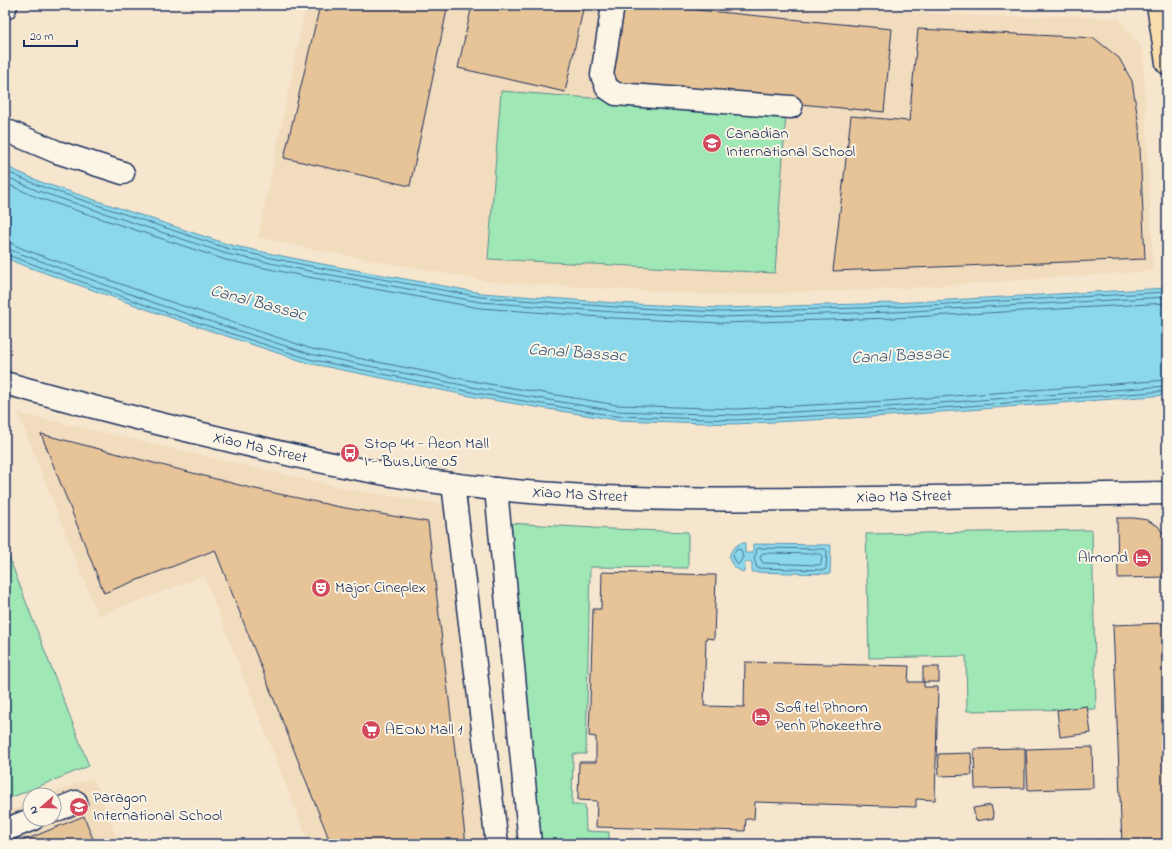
<svg xmlns="http://www.w3.org/2000/svg" width="1172" height="849" font-family="'Indie Flower',sans-serif">
	<style>
		.built { fill: #f2dcbe }
		.green { fill: #9fe7b5; stroke: #5d8b8a }
		.water { fill: #8ad8e9; stroke: #5e94b1 }
		.lines { fill: none; stroke-linecap: round; stroke-linejoin: round }
		.shore { stroke: #477396; stroke-width: 1 }
		.building { fill: #e7c398; stroke: #1b2f5e }
		.minor-casing { stroke: #1b2f5e; stroke-width: 25 }
		.major-casing { stroke: #1b2f5e; stroke-width: 25 }
		.minor { stroke: #fcf5e5; stroke-width: 22 }
		.major { stroke: #fbddab; stroke-width: 22 }
		.labels { text-anchor: middle; dominant-baseline: central; stroke-width: 4; stroke-linejoin: round; paint-order: stroke }
		.poi-label { font-size: 16px; fill: #1b2f5e; stroke: #fcf5e5; text-anchor: start }
		.street-label { font-size: 16px; fill: #1b2f5e; stroke: #fcf5e5 }
		.water-label { font-size: 17px; font-style: italic; fill: #375981; stroke: #fcf5e5 }
	</style>
	<rect width="100%" height="100%" fill="#f6e6ce"/>
	<filter id="ink" filterUnits="userSpaceOnUse"><feTurbulence type="fractalNoise" baseFrequency=".025" numOctaves="2"/><feDisplacementMap in="SourceGraphic" scale="8" xChannelSelector="R" yChannelSelector="G"/><feConvolveMatrix kernelMatrix="1 2 1 2 8 2 1 2 1" color-interpolation-filters="sRGB"/></filter>
	<g filter="url(#ink)">
		<g class="built">
			<path d="M 306,5 L 820,5 L 939,14 L 1005,17 L 1074,16 L 1119,19 L 1143,49 L 1153,271 L 892,289 L 721,295 L 492,282 L 316,250 L 258,237 Z"/>
			<path d="M 18,413 L 348,489 L 452,506 L 491,844 L 309,844 L 204,576 L 98,616 Z"/>
			<path d="M 93,777 L 119,844 L 5,844 L 5,812 L 30,802 L 30,819 L 54,819 L 54,795 L 47,795 Z"/>
		</g>
		<g class="green">
			<path d="M 501,91 L 786,113 L 775,273 L 488,259 Z"/>
			<path d="M 509,523 L 611,529 L 688,532 L 688,568 L 590,567 L 586,754 L 573,754 L 572,805 L 585,805 L 586,831 L 609,832 L 609,840 L 538,842 Z"/>
			<path d="M 1092,530 L 1096,709 L 967,711 L 966,656 L 869,658 L 866,534 Z"/>
			<path d="M 5,547 L 89,766 L 5,800 Z"/>
		</g>
		<g class="water">
			<path d="M 5,166 L 41,182 L 230,245 L 311,262 L 482,293 L 615,303 L 721,308 L 894,303 L 1167,288 L 1167,395 L 888,416 L 736,424 L 616,420 L 480,398 L 308,363 L 160,314 L 17,263 L 5,257 Z"/>
			<path d="M 741,543 L 745,543 L 745,553 L 753,553 L 753,544 L 831,545 L 830,574 L 752,572 L 752,562 L 745,562 L 744,572 C 727,567 724,551 741,543 Z"/>
		</g>
		<g class="lines">
			<g class="shore">
				<path d="M 5,171 L 40,186 L 229,249 L 310,266 L 481,297 L 615,307 L 721,312 L 894,307 L 1167,292"/>
				<path d="M 5,176 L 38,191 L 227,254 L 309,271 L 480,302 L 614,312 L 721,317 L 894,312 L 1167,297"/>
				<path d="M 5,183 L 36,197 L 226,260 L 308,277 L 480,308 L 614,318 L 721,323 L 895,318 L 1167,303"/>
				<path d="M 5,242 L 11,243 L 23,249 L 165,300 L 312,349 L 483,383 L 617,405 L 736,409 L 887,401 L 1167,380"/>
				<path d="M 5,248 L 163,306 L 310,354 L 482,389 L 616,411 L 736,415 L 887,407 L 1167,386"/>
				<path d="M 5,254 L 162,311 L 309,359 L 481,394 L 616,416 L 736,420 L 888,412 L 1167,391"/>
				<path d="M 759,548 L 825,549 L 827,551 L 826,569 L 824,570 L 757,568 L 754,558 L 756,554 L 757,549 Z"/>
				<path d="M 738,549 L 741,550 L 743,557 L 738,565 L 736,563 L 733,555 Z"/>
				<path d="M 763,553 L 820,554 L 822,556 L 821,564 L 819,565 L 763,563 L 760,558 Z"/>
			</g>
		</g>
		<g class="building">
			<path d="M 320,5 L 448,5 L 410,186 L 284,158 Z"/>
			<path d="M 472,5 L 584,5 L 565,92 L 458,68 Z"/>
			<path d="M 617,5 L 647,5 L 892,29 L 884,112 L 609,86 Z"/>
			<path d="M 918,29 L 1094,38 L 1119,58 L 1132,81 L 1139,126 L 1145,259 L 833,271 L 851,116 L 909,121 Z"/>
			<path d="M 41,434 L 251,488 L 340,507 L 428,522 L 466,844 L 331,844 L 215,550 L 104,593 Z"/>
			<path d="M 1117,518 L 1134,518 L 1147,520 L 1158,526 L 1167,539 L 1167,577 L 1118,578 Z"/>
			<path d="M 602,572 L 716,575 L 714,639 L 706,638 L 704,706 L 744,707 L 745,662 L 909,666 L 908,682 L 924,682 L 924,687 L 938,687 L 935,800 L 916,799 L 916,807 L 755,802 L 754,819 L 746,819 L 745,831 L 596,827 L 597,801 L 578,800 L 579,762 L 596,762 L 596,737 L 589,736 L 593,609 L 601,609 Z"/>
			<path d="M 1164,623 L 1167,693 L 1167,844 L 1122,844 L 1113,625 Z"/>
			<rect x="923" y="667" width="16" height="15"/>
			<path d="M 1087,706 L 1091,733 L 1060,737 L 1057,710 Z"/>
			<path d="M 1092,747 L 1093,788 L 1028,790 L 1026,749 Z"/>
			<path d="M 1025,748 L 1025,788 L 975,789 L 974,749 Z"/>
			<path d="M 971,753 L 972,775 L 939,776 L 938,754 Z"/>
			<path d="M 991,805 L 994,818 L 976,821 L 973,808 Z"/>
			<path d="M 84,816 L 95,844 L 15,844 Z"/>
			<path d="M 1105,840 L 1105,844 L 987,844 Z"/>
		</g>
		<g class="lines">
			<defs>
				<g id="minor">
					<path d="M 613,5 L 602,75 L 607,88 L 616,94 L 791,107"/>
					<path d="M 5,8 L 6,5"/>
					<path d="M 5,130 L 57,152 L 123,173"/>
					<path d="M 5,383 C 73,402 142,420 211,436 C 304,459 399,480 495,489 C 620,502 746,500 872,498 C 970,496 1069,495 1167,493"/>
					<path d="M 453,484 L 497,844"/>
					<path d="M 496,489 L 530,844"/>
					<path d="M 54,811 L 76,802"/>
					<path d="M 5,830 L 33,819"/>
				</g>
				<path id="major" d="M 1158,5 L 1167,63"/>
			</defs>
			<use href="#minor" class="minor-casing"/>
			<use href="#major" class="major-casing"/>
			<use href="#minor" class="minor"/>
			<use href="#major" class="major"/>
		</g>
	</g>
	<defs>
		<symbol id="school-disc" viewBox="-11 -11 22 22"><circle r="9.5" fill="#d1495b" stroke="#fcf5e5"/><path d="M0-5L7-2L0 1L-7-2ZM-4 1L0 2.5L4 1V4Q0 6-4 4Z" fill="#fff"/></symbol>
		<symbol id="bus-disc" viewBox="-11 -11 22 22"><circle r="9.5" fill="#d1495b" stroke="#fcf5e5"/><path d="M-5-6H5V4H4V6H2V4H-2V6H-4V4H-5ZM-3.5-4V0h7V-4ZM-3.5 1.2v1.5H-2V1.2ZM2 1.2v1.5H3.5V1.2Z" fill="#fff"/></symbol>
		<symbol id="hotel-disc" viewBox="-11 -11 22 22"><circle r="9.5" fill="#d1495b" stroke="#fcf5e5"/><path d="M-6-4.5h1.5V1H6V5H4.5V3h-9V5H-6ZM-4 0a1.8 1.8 0 1 1 3.6 0ZM.5 0V-2.5h3Q6-2.5 6 0Z" fill="#fff"/></symbol>
		<symbol id="theatre-disc" viewBox="-11 -11 22 22"><circle r="9.5" fill="#d1495b" stroke="#fcf5e5"/><path d="M-5-5.5Q0-4 5-5.5V0Q5 5 0 6Q-5 5-5 0ZM-3.3-2.5H-1v1.5H-3.3ZM1-2.5H3.3v1.5H1ZM-2.8 1Q0 5.5 2.8 1Z" fill="#fff"/></symbol>
		<symbol id="supermarket-disc" viewBox="-11 -11 22 22"><circle r="9.5" fill="#d1495b" stroke="#fcf5e5"/><path d="M-6-5.5h2.5l.6 2H6L4.5 2H-2.5L-4.4-4H-6ZM-1.5 3.2a1.3 1.3 0 1 0 .1 0ZM3 3.2a1.3 1.3 0 1 0 .1 0Z" fill="#fff"/></symbol>
	</defs>
	<g fill-rule="evenodd">
		<use href="#school-disc" x="701" y="132" width="22" height="22"/>
		<use href="#bus-disc" x="339" y="442" width="22" height="22"/>
		<use href="#hotel-disc" x="1131" y="547" width="22" height="22"/>
		<use href="#theatre-disc" x="310" y="577" width="22" height="22"/>
		<use href="#hotel-disc" x="750" y="706" width="22" height="22"/>
		<use href="#supermarket-disc" x="360" y="719" width="22" height="22"/>
		<use href="#school-disc" x="68" y="796" width="22" height="22"/>
	</g>
	<g class="labels">
		<g class="poi-label">
			<text x="726" y="134">Canadian<tspan x="726" dy="18">International School</tspan></text>
			<text x="364" y="444">Stop 44 - Aeon Mall<tspan x="364" dy="18">I - Bus Line 05</tspan></text>
			<text x="1128" y="558" text-anchor="end">Almond</text>
			<text x="335" y="588">Major Cineplex</text>
			<text x="775" y="708">Sofitel Phnom<tspan x="775" dy="18">Penh Phokeethra</tspan></text>
			<text x="385" y="730">AEON Mall 1</text>
			<text x="93" y="798">Paragon<tspan x="93" dy="18">International School</tspan></text>
		</g>
		<g class="street-label">
			<text transform="translate(260 448) rotate(13)">Xiao Ma Street</text>
			<text transform="translate(580 495) rotate(3)">Xiao Ma Street</text>
			<text transform="translate(904 497) rotate(-1)">Xiao Ma Street</text>
		</g>
		<g class="water-label">
			<text transform="translate(258 303) rotate(15)">Canal Bassac</text>
			<text transform="translate(577 353) rotate(4)">Canal Bassac</text>
			<text transform="translate(900 356) rotate(-3)">Canal Bassac</text>
		</g>
	</g>
	<rect width="1172" height="849" fill="none" stroke="#fcf5e5" stroke-width="20"/>
	<rect x="10" y="10" width="1152" height="829" fill="none" stroke="#1b2f5e" stroke-width="1.5" filter="url(#ink)"/>
	<g transform="translate(42 807) rotate(250)"><circle r="19" fill="#fcf5e5" stroke="#a2a6af"/>
	<path d="M0-3L7 15L0 10L-7 15Z" fill="#d1495b"/>
	<text y="-6" font-size="11" font-weight="bold" text-anchor="middle" fill="#1b2f5e">N</text>
	</g>
	<path d="M24 40v6h53v-6" fill="none" stroke="#1b2f5e" stroke-width="2"/>
	<text x="30" y="40" font-size="12" fill="#1b2f5e" stroke="#fcf5e5" stroke-width="3" paint-order="stroke">20 m</text>
</svg>
